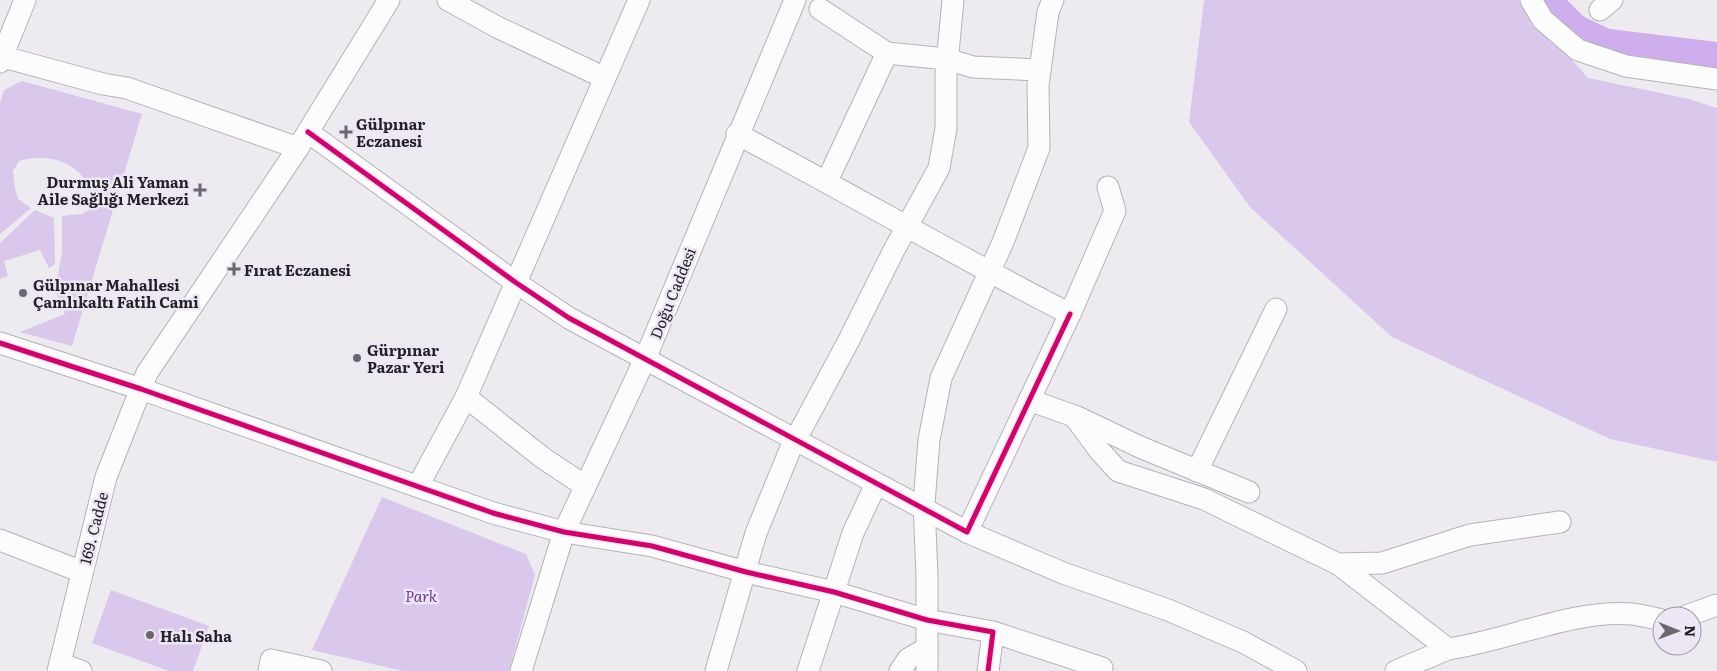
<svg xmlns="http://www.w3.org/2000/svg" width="1717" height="671" font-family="Literata,serif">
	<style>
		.green { fill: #dac7ec }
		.water { fill: #ceaeec }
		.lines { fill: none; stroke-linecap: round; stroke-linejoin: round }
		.minor-casing { stroke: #b5b2b8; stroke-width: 23 }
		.minor { stroke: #fcfcfd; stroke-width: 21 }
		.cycleway-casing { stroke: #ede6f4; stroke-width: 8 }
		.cycleway { stroke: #d6006c; stroke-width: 5 }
		.poi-dot { fill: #6a686d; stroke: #ede6f4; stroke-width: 2 }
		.labels { text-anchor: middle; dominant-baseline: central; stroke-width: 5; stroke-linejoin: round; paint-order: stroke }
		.poi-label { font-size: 15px; font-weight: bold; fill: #242227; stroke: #ede6f4; text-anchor: start }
		.street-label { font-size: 15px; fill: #242227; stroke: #ede6f4 }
		.park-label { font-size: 15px; font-style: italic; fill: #70379b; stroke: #ede6f4 }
	</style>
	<rect width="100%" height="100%" fill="#edeaf0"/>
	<g class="green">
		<path d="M 1204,0 L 1519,0 L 1588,78 L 1689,99 L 1717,108 L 1717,462 L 1610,439 L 1392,337 L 1250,207 L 1189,122 Z"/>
		<path d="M 22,81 L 142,114 L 72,346 L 20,332 L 65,314 L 55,290 L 62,253 L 62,216 L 82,214 L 92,208 C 91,202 91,194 89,188 C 78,160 45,153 19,161 L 13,171 L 15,188 L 18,199 L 31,208 L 0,234 L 0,103 L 4,90 Z"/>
		<path d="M 35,210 L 54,218 L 55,264 L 49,268 L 40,250 L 4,261 L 8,276 L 0,279 L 0,243 Z"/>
		<path d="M 382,497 L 526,554 L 535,575 L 509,671 L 403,671 L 312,650 Z"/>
		<path d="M 111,590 L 209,626 L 193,671 L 169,671 L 92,643 Z"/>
	</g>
	<path class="water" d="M 1540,0 L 1567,0 L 1584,17 L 1610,29 L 1717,42 L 1717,69 C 1662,62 1599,62 1557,21 C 1550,14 1544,9 1540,0 Z"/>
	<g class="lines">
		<defs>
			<g id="minor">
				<path d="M 448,0 L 497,27 L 605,78"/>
				<path d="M 1531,0 L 1543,20 L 1578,50 L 1626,66 L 1717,79"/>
				<path d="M 820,9 L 887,53"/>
				<path d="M 1600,10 L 1612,0"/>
				<path d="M 0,56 L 103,84 L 127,88 L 298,148"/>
				<path d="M 0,62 L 25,0"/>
				<path d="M 308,132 L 515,282 L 569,318 L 967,532 L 1070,314"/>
				<path d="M 737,134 C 849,193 958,257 1070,314 L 1115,211 L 1108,187"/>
				<path d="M 827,181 L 887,53 L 947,59 L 973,67 L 1040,70"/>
				<path d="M 0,343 L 141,389 L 493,513 L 564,532 L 652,546 L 746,572 L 834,592 L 927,620 L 993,632 L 988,671"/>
				<path d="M 466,397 L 543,458 L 585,486"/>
				<path d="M 1029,400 L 1074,416 L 1099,450 L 1118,471 L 1204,499 L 1338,564 L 1448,649 C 1507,641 1573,609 1632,614 C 1642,615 1652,618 1662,620"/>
				<path d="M 1077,417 L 1140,447 L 1249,492"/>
				<path d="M 1197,471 L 1276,309"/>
				<path d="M 418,486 L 466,397 L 639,0"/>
				<path d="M 967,532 L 1063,573 L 1168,610 L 1243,642 L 1296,671"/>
				<path d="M 0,540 L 82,572"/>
				<path d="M 1338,564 L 1382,563 L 1470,535 L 1560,522"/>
				<path d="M 1686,616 L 1717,605"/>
				<path d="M 993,632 L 1102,668"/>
				<path d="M 60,664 L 81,671"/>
				<path d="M 58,671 L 106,477 L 147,373 L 298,148 L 389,0"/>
				<path d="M 269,671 L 271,660 L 321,671"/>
				<path d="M 521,671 L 564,532 L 645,359 L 795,0"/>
				<path d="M 716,671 L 756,533 L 790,450 L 848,342 L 894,250 L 939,168 L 946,128 L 946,74 L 953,0"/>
				<path d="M 808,671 L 853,533 L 876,484"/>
				<path d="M 900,671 L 908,659 L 927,648"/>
				<path d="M 927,671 L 927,576 L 924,503 L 929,440 L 941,378 L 1003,242 L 1039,148 L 1038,85 L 1048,12 L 1053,0"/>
				<path d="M 1396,671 L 1448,649"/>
			</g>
		</defs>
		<use href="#minor" class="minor-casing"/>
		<use href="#minor" class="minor"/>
		<defs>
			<g id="cycleway">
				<path d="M 308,132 L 515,282 L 569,318 L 967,532 L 1070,314"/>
				<path d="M 0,343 L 141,389 L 493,513 L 564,532 L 652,546 L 746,572 L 834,592 L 927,620 L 993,632 L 988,671"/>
			</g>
		</defs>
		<use href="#cycleway" class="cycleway-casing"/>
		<use href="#cycleway" class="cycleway"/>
	</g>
	<g class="poi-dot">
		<path d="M343.5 124.5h5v5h5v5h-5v5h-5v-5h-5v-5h5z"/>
		<path d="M197.5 182.5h5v5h5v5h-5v5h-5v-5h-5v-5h5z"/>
		<path d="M231.5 261.5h5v5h5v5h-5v5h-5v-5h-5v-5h5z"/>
		<circle cx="23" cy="293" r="5"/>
		<circle cx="357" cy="358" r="5"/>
		<circle cx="150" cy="635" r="5"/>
	</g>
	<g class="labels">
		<g class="poi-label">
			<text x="356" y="123">Gülpınar<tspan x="356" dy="17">Eczanesi</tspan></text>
			<text x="189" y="181" text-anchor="end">Durmuş Ali Yaman<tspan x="189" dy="17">Aile Sağlığı Merkezi</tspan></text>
			<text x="244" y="269">Fırat Eczanesi</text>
			<text x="33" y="284">Gülpınar Mahallesi<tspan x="33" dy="17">Çamlıkaltı Fatih Cami</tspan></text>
			<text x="367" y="349">Gürpınar<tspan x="367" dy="17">Pazar Yeri</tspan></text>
			<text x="160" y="635">Halı Saha</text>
		</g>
		<g class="street-label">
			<text transform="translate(672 293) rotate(-68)">Doğu Caddesi</text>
			<text transform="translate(93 528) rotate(-76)">169. Cadde</text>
		</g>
		<g class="park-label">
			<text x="421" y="595">Park</text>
		</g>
	</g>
	<g transform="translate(1677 631) rotate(91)"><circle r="24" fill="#ede6f4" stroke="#9d98a2"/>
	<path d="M0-4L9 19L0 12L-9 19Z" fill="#6a686d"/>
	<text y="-8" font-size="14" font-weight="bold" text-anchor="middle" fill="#242227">N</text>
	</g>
</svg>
